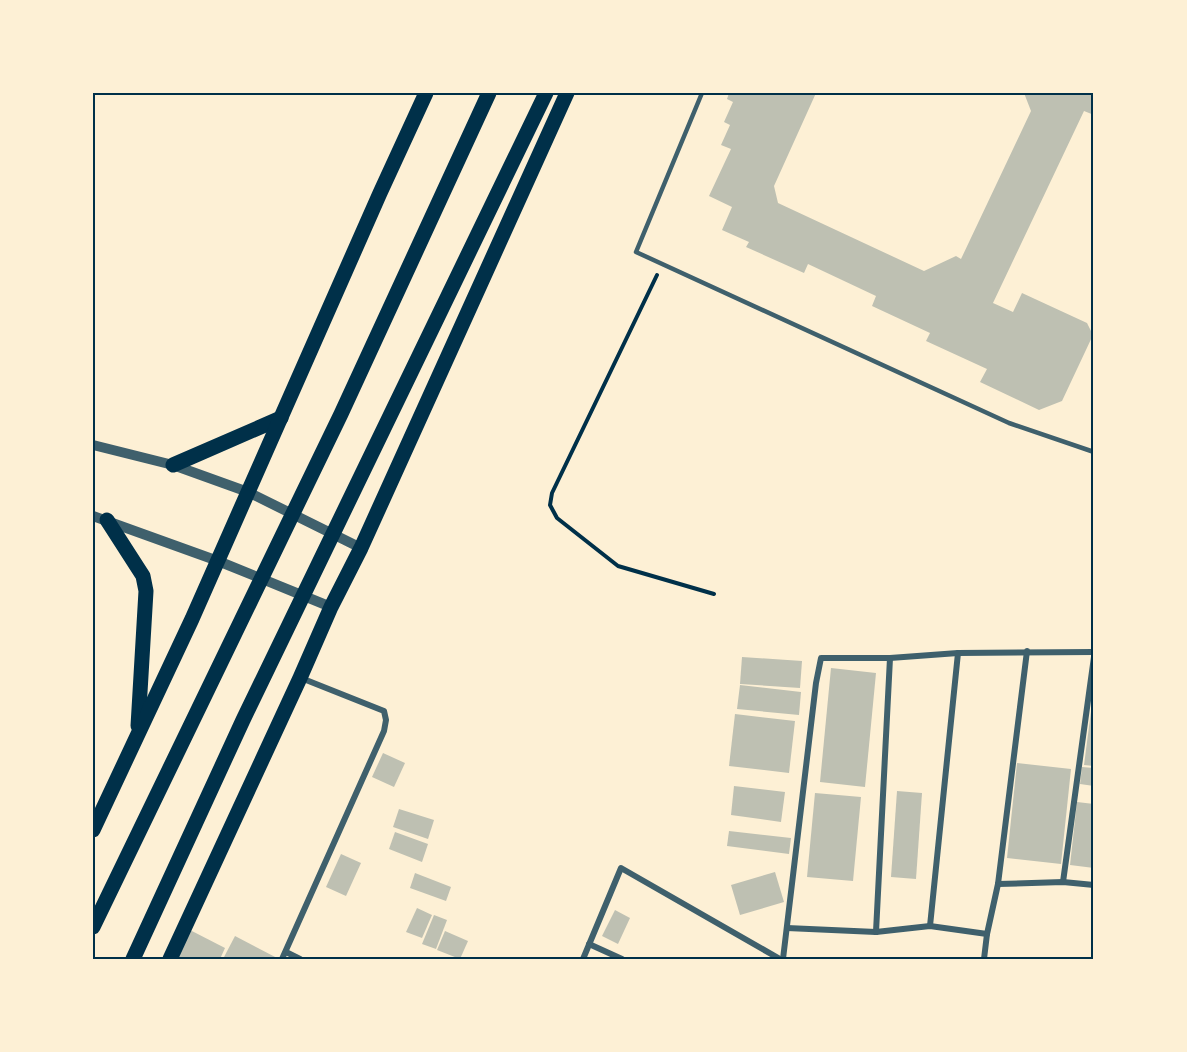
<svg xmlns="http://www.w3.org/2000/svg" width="1187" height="1052" font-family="Helvetica,sans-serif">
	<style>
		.building { fill: #bec0b2 }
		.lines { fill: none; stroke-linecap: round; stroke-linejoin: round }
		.path { stroke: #003049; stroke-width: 4 }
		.service { stroke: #3f606c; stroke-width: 4.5 }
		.minor { stroke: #3f606c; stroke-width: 6 }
		.tertiary { stroke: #3f606c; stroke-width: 10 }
		.primary { stroke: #003049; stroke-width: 15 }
		.neatline { fill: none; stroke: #003049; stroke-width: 2 }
	</style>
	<rect width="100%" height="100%" fill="#fdf0d5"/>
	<g class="building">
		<path d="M 729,93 L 816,93 L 774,186 L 778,203 L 924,271 L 956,256 L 961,259 L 1031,111 L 1024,93 L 1094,93 L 1094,115 L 1084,111 L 993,303 L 1013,312 L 1022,293 L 1087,323 L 1093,335 L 1062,401 L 1039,410 L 980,382 L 987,369 L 926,341 L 930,333 L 872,306 L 876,296 L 808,264 L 804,273 L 746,247 L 749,242 L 722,230 L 732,207 L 709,196 L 731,149 L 721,145 L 730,125 L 724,122 L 733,102 L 727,99 Z"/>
		<path d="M 742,657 L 802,661 L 800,688 L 740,684 Z"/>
		<path d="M 831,668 L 876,673 L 865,787 L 820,782 Z"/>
		<path d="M 740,685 L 801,692 L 799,715 L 737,709 Z"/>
		<path d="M 1093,696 L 1094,696 L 1094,766 L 1084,765 Z"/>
		<path d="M 735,714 L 795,721 L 789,773 L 729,766 Z"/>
		<path d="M 383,753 L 405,763 L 394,787 L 372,777 Z"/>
		<path d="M 1017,763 L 1071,769 L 1061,864 L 1007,858 Z"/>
		<path d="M 1082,767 L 1094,768 L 1094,786 L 1080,784 Z"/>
		<path d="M 734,786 L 785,792 L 781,822 L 731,815 Z"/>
		<path d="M 897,791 L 922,793 L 916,879 L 891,877 Z"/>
		<path d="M 815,793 L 861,797 L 853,881 L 807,877 Z"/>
		<path d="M 1077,802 L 1094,804 L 1094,868 L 1070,865 Z"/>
		<path d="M 399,809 L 434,820 L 428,839 L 393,827 Z"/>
		<path d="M 729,831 L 791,838 L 789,854 L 727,846 Z"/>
		<path d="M 395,832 L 428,844 L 422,862 L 389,849 Z"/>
		<path d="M 341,854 L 361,863 L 346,896 L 326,887 Z"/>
		<path d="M 775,872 L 784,902 L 740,915 L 731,885 Z"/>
		<path d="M 415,873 L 451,887 L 446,901 L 410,888 Z"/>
		<path d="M 417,908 L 432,915 L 422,938 L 406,932 Z"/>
		<path d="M 615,910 L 630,918 L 618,944 L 602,936 Z"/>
		<path d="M 434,915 L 447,920 L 436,949 L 422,944 Z"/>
		<path d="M 188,929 L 225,948 L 220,959 L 183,959 L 175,955 Z"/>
		<path d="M 445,931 L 468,941 L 460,959 L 437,950 Z"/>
		<path d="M 235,936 L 279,959 L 223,959 Z"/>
	</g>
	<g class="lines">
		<path class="path" d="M 657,275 L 552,493 L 550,505 L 557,518 L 618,566 L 714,594"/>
		<path class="service" d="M 702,93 L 636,252 L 1009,423 L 1094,452"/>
		<g class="minor">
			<path d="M 1063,882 L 1094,657"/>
			<path d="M 998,884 L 1063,882 L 1094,885"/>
			<path d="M 930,926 L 958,653"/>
			<path d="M 787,928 L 876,932 L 930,926 L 987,934"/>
			<path d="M 876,932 L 890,658"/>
			<path d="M 589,944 L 622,959"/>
			<path d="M 286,952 L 300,959"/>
			<path d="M 282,959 L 384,731 L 386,720 L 384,711 L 301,678"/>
			<path d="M 583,959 L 621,868 L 780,959"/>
			<path d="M 783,959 L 816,683 L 821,658 L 890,658 L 958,653 L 1094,652"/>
			<path d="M 984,959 L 987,934 L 998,884 L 1027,651"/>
		</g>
		<g class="tertiary">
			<path d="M 93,445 L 173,465 L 248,492 L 361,548"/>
			<path d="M 93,516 L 218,561 L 331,607"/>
		</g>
		<g class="primary">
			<path d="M 173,465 L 281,418"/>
			<path d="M 107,520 L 143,576 L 146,591 L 138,726"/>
			<path d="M 93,830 L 192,619 L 380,193 L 426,93"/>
			<path d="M 93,927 L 341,414 L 489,93"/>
			<path d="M 133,959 L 243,720 L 546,93"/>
			<path d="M 170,959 L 300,678 L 331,607 L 361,548 L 567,93"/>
		</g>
	</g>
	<rect width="1187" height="1052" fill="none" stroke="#fdf0d5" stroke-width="189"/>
	<rect x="94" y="94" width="998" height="864" class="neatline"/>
</svg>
